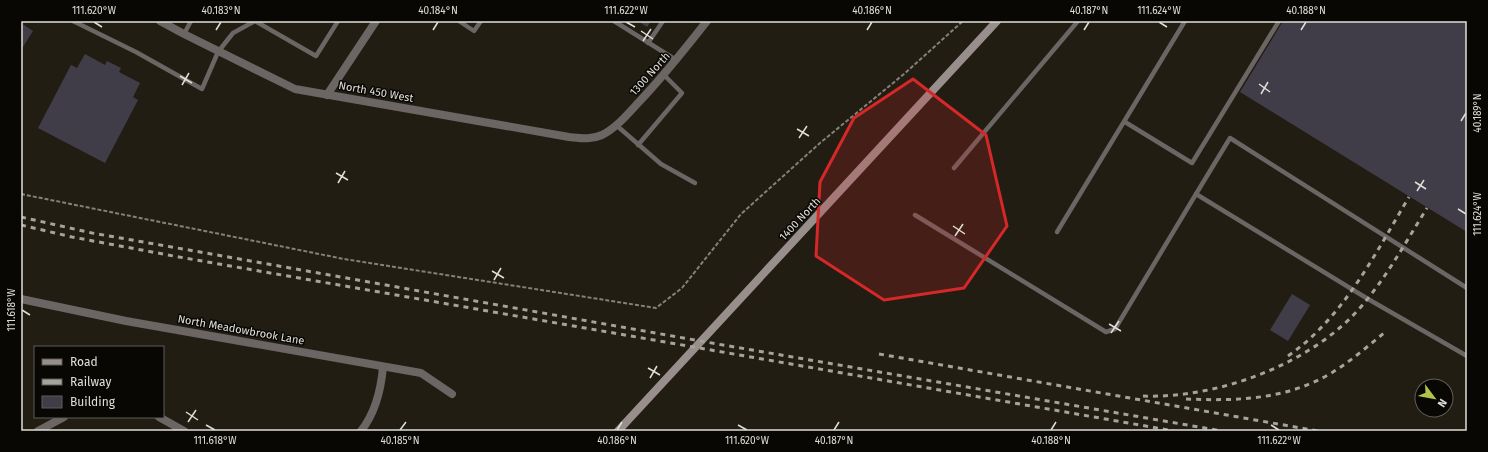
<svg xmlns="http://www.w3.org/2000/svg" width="1488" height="452" font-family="'Fira Sans',sans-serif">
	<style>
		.building { fill: #413d48 }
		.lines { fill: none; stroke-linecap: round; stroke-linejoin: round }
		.path { stroke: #848178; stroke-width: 2; stroke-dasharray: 4 2; stroke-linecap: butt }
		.service { stroke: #6b6563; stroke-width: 4.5 }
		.minor { stroke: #6b6563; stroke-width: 8 }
		.secondary { stroke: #988e8b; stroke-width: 8 }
		.rail { stroke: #a6a39b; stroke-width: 3; stroke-dasharray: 5 5; stroke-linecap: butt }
		.marked { fill: #d62828; fill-opacity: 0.2; stroke: #d62828; stroke-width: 3; stroke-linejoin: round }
		.ticks { fill: none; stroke: #e0ded7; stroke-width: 1.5 }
		.labels { text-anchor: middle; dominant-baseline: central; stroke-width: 3; stroke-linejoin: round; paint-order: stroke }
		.street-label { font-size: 11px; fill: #e0ded7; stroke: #090704 }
		.neatline { fill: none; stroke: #e0ded7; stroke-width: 1.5 }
		.ticks-label { font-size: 10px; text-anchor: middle; fill: #e0ded7 }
	</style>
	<rect width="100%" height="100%" fill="#211d13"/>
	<g class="building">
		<path d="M 638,21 L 651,21 L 647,27 Z"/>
		<path d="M 1283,21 L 1467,21 L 1467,232 L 1240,92 Z"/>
		<path d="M 21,23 L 33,31 L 21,50 Z"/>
		<path d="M 85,54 L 105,65 L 107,61 L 121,68 L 119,72 L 140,83 L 133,97 L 138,100 L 105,163 L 38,128 L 71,65 L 77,68 Z"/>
		<path d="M 1292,294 L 1310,305 L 1288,341 L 1270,330 Z"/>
	</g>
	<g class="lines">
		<path class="path" d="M 21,194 L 344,259 L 656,308 L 682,288 L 741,214 L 820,143 L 904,74 L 963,21"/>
		<g class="service">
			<path d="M 73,21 L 136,52 L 202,89 L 218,52 L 233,33 L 255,21 L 316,56 L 338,21"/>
			<path d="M 459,21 L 474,31 L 481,21"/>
			<path d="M 614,21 L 676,60"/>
			<path d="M 184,34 L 191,21"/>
			<path d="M 648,43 L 663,21"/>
			<path d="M 1125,122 L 1192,163 L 1279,21"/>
			<path d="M 616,125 L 661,164 L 695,183"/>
			<path d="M 638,145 L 682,93 L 664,75"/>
			<path d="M 954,168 L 1078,21"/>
			<path d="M 1196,194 L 1230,138 L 1467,288"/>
			<path d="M 915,215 L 1106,332 L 1115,329 L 1196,194 L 1368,299 L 1467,356"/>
			<path d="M 1057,232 L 1185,21"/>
		</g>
		<g class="minor">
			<path d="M 160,21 L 184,34 L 295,89 L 569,137 C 580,138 591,140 602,135 C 616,128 628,114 638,103 C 663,77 685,49 707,21"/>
			<path d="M 327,95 L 376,21"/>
			<path d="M 21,299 L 126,321 L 421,373 L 452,394"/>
			<path d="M 159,417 L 184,431"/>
			<path d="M 38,431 L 64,417"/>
			<path d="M 361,431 C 376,412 381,390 383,367"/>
		</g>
		<path class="secondary" d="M 618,431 L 997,21"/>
		<g class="rail">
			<path d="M 21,217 L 92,233 L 183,249 L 723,345 L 1222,431"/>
			<path d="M 21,225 L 72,237 L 179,257 L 1174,431"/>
			<path d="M 879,354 L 1318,431"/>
			<path d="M 1288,356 C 1344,317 1375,254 1409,197"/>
			<path d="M 1143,396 C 1219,399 1317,362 1365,302 C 1389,273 1407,240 1427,208"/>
			<path d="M 1186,399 C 1238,401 1287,400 1333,372 C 1351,361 1368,346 1384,333"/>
		</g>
	</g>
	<path class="marked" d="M 913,79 L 986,135 L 1007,226 L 964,288 L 884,300 L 816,256 L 820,182 L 854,118 Z"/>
	<path class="ticks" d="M 94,22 L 102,27M 626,22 L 635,27M 1159,22 L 1167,27M 216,30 L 221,22M 433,30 L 438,22M 867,30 L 872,22M 1084,30 L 1089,22M 1301,30 L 1306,22M 641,31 L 653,39M 643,41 L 651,29M 180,76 L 192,83M 1259,84 L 1270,92M 182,85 L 189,73M 1261,94 L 1268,82M 1461,121 L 1466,113M 797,129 L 809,136M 799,138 L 807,126M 336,173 L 348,180M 1415,182 L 1426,189M 338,183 L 345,171M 1417,191 L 1424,180M 1458,209 L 1466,214M 953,226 L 965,234M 955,236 L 963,224M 492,271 L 504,278M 494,280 L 501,268M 22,310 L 30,315M 1109,324 L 1121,331M 1111,333 L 1119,321M 648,368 L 660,375M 650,378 L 657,366M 186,412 L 198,420M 188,422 L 196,410M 206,425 L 215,430M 738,425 L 747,430M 1271,425 L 1279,430M 400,430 L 406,422M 617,430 L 622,422M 834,430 L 839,422M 1051,430 L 1056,422"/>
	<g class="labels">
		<g class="street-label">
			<text transform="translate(650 74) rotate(-48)">1300 North</text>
			<text transform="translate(376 92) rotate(10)">North 450 West</text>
			<text transform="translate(800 219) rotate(-47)">1400 North</text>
			<text transform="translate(241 330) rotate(10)">North Meadowbrook Lane</text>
		</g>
	</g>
	<rect width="1488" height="452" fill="none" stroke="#090704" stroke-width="44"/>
	<rect x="34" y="346" width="130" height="72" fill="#090704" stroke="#5f5d58"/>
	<rect x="42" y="359" width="20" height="6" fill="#988e8b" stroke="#5f5d58"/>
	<text x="70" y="366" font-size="12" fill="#e0ded7">Road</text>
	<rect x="42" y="379" width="20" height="6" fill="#a6a39b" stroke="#5f5d58"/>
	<text x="70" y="386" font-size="12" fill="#e0ded7">Railway</text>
	<rect x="42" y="396" width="20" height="12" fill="#413d48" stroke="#5f5d58"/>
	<text x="70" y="406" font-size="12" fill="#e0ded7">Building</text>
	<g transform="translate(1434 398) rotate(122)"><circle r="19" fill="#090704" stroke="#5f5d58"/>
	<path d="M0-3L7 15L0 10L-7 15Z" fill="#b2c24b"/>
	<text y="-6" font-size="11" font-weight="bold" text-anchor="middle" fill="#e0ded7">N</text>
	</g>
	<rect x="22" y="22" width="1444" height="408" class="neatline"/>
	<g class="ticks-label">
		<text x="94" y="14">111.620°W</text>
		<text x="221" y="14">40.183°N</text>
		<text x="438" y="14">40.184°N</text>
		<text x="626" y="14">111.622°W</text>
		<text x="872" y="14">40.186°N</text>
		<text x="1089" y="14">40.187°N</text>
		<text x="1159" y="14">111.624°W</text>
		<text x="1306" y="14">40.188°N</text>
		<text transform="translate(1477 113) rotate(-90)" y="4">40.189°N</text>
		<text transform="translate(1477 214) rotate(-90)" y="4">111.624°W</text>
		<text transform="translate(11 310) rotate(-90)" y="4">111.618°W</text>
		<text x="215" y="444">111.618°W</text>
		<text x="400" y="444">40.185°N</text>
		<text x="617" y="444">40.186°N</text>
		<text x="747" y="444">111.620°W</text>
		<text x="834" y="444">40.187°N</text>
		<text x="1051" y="444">40.188°N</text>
		<text x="1279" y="444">111.622°W</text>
	</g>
</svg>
